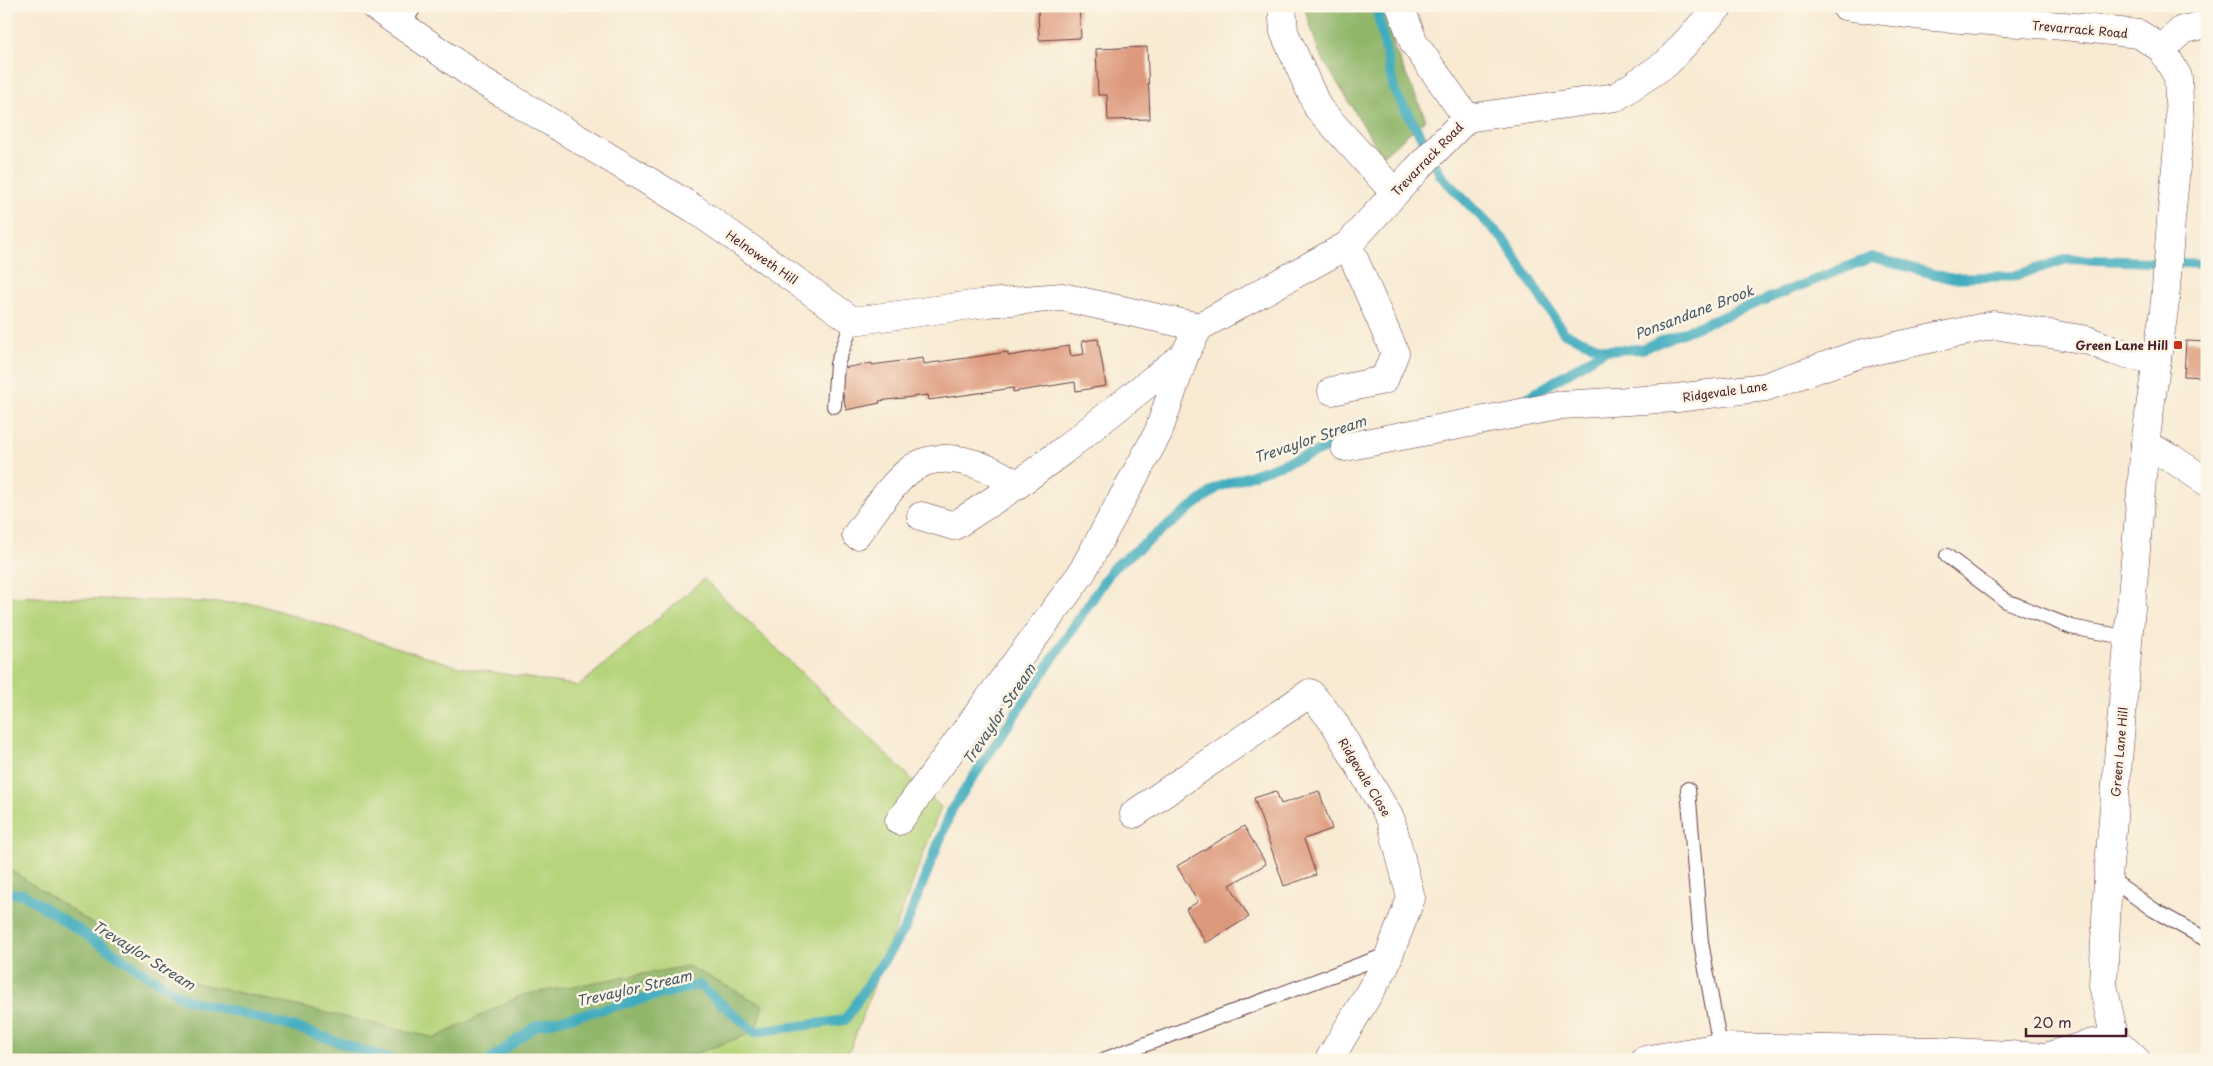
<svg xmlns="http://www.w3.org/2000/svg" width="2213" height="1066" font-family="'Playpen Sans',sans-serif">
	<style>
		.green { fill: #b5d47b; stroke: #807a53 }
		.forest { fill: #90b66b; stroke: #6d6a4b }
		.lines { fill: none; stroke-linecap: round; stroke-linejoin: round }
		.stream { stroke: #3eabbd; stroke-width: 10 }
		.building { fill: #dd997b }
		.service-casing { stroke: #643d44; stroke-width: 16 }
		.minor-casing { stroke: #643d44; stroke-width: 29 }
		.tertiary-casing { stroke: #643d44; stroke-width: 29 }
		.secondary-casing { stroke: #643d44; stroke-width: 29 }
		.service { stroke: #fff; stroke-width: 14 }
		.minor { stroke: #fff; stroke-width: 28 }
		.tertiary { stroke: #fff; stroke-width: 28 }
		.secondary { stroke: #fff; stroke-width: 28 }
		.poi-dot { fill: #c8321e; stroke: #fcf5e5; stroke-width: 2 }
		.labels { text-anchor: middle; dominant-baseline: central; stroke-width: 5; stroke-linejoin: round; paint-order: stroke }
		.street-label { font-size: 12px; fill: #4a1f2b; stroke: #fcf5e5 }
		.poi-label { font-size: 12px; font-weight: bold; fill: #4a1f2b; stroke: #fcf5e5; text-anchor: end }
		.water-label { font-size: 14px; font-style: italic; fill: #455765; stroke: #fcf5e5 }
	</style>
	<rect width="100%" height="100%" fill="#fcf5e5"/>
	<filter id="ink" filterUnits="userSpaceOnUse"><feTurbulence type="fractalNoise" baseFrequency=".02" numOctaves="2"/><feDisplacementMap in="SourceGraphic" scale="10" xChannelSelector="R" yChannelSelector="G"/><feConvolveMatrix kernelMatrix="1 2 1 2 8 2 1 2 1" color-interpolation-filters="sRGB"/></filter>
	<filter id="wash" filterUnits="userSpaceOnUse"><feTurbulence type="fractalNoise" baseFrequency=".0096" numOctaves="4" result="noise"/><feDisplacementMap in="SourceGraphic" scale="20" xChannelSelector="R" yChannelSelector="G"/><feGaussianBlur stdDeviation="1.12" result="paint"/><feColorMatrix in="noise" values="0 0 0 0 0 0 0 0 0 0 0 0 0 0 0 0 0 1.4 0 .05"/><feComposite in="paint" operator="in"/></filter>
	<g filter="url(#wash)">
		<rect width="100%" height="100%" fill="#f8ead3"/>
		<path class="green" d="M 704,579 L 941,807 L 846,1060 L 6,1060 L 6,596 L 256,604 L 460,667 L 579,686 Z"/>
		<g class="forest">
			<path d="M 1304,6 L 1388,6 L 1394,48 L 1426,119 L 1382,156 L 1319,53 Z"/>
			<path d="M 6,867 L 175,978 L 435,1038 L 522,995 L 688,966 L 763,1005 L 755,1032 L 678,1060 L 6,1060 Z"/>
		</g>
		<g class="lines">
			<g class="stream">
				<path d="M 1376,6 L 1394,90 L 1422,138 L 1441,176 L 1504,240 L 1564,333 L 1605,350 L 1642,349 L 1872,257 L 1948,278 L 2014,276 L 2067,259 L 2207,264"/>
				<path d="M 1515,402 L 1524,400 L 1605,350"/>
				<path d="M 6,893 L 23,894 L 185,999 L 294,1027 L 391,1060"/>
				<path d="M 490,1060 L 536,1026 L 699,985 L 755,1032 L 845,1020 L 905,928 L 952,809 L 1113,568 L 1218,487 L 1344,442"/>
			</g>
		</g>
		<g id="blocks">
			<g class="building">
				<path d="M 1038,6 L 1079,6 L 1081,38 L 1039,40 Z"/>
				<path d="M 1147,47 L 1150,119 L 1108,120 L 1107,95 L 1098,95 L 1096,49 Z"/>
				<path d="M 1098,339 L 1106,386 L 1076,391 L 1075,382 L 1013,392 L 1013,388 L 929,400 L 928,395 L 879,401 L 880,403 L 846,410 L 838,369 L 872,363 L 872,365 L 923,358 L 924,364 L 1008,352 L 1008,356 L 1069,346 L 1071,356 L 1084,354 L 1082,341 Z"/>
				<path d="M 2186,341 L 2207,342 L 2207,377 L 2184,376 Z"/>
				<path d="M 1276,791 L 1281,804 L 1319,791 L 1332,829 L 1304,839 L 1316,875 L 1284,886 L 1254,798 Z"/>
				<path d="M 1244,826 L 1266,864 L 1230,885 L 1249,917 L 1206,943 L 1186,909 L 1198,902 L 1177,866 Z"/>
			</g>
		</g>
	</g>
	<g filter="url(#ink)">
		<use href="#blocks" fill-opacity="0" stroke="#643d44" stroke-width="1"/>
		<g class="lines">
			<defs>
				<g id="service">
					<path d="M 403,25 L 415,6"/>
					<path d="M 834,406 L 837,364 L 853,321"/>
					<path d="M 1947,556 L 2006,601 L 2071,627 L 2129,638"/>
					<path d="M 1688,789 L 1701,942 L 1720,1047"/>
					<path d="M 2108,877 L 2154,910 L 2207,940"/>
					<path d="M 1103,1060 L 1389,954"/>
				</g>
				<g id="minor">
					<path d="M 374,6 L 479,79 L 693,208 L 853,321 L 987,303 L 1062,297 L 1199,327"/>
					<path d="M 1282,6 L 1284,32 L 1318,108 L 1395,193"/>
					<path d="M 1400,6 L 1414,43 L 1467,118"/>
					<path d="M 2162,49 L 2182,30 L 2207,24"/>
					<path d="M 1199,327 L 1348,245 L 1416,170 L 1467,118 L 1616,97 L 1667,63 L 1719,6"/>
					<path d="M 1332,391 L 1384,380 L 1395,353 L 1348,245"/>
					<path d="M 2145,444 L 2171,458 L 2207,482"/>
					<path d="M 1345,447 L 1562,405 L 1677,398 L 1765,387 L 1859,354 L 1994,325 L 2087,340 L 2114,351 L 2157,361"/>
					<path d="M 921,516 L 954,526 L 1017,485"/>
					<path d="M 856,535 C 870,517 892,483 910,470 C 941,446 988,465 1017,485 L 1064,450 L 1185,354"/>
					<path d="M 1134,814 L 1310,693 L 1333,721 L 1391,820 L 1411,898 L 1384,968 L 1329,1060"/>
					<path d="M 899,821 L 1081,574 L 1158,433 L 1185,354 L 1199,327"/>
				</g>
				<path id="tertiary" d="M 1645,1060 L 1720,1047 L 1938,1051 L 2046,1057 L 2093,1043 L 2115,1040"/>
				<path id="secondary" d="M 1845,6 L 1932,17 L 2064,26 L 2139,34 L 2162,49 L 2178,77 L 2180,124 L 2171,220 L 2165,302 L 2145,444 L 2108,877 L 2103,985 L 2115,1040 L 2136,1060"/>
			</defs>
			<use href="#service" class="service-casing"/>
			<use href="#minor" class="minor-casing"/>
			<use href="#tertiary" class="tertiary-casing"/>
			<use href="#secondary" class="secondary-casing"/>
			<use href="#service" class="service"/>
			<use href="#minor" class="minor"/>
			<use href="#tertiary" class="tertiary"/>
			<use href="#secondary" class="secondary"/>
		</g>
	</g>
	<rect class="poi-dot" x="2173" y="340" width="10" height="10" rx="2.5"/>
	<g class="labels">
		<g class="street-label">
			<text transform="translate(2080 29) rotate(5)">Trevarrack Road</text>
			<text transform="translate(1427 159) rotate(-46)">Trevarrack Road</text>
			<text transform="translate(762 257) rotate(35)">Helnoweth Hill</text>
			<text transform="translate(1725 391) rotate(-8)">Ridgevale Lane</text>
			<text transform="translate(2119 752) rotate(-85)">Green Lane Hill</text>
			<text transform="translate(1365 777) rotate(59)">Ridgevale Close</text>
		</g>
		<g class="poi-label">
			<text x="2168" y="345">Green Lane Hill</text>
		</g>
		<g class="water-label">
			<text transform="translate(1694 312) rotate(-21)">Ponsandane Brook</text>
			<text transform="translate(1310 439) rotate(-19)">Trevaylor Stream</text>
			<text transform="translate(999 714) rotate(-56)">Trevaylor Stream</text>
			<text transform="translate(144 955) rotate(32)">Trevaylor Stream</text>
			<text transform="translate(634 988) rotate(-13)">Trevaylor Stream</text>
		</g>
	</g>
	<rect width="2213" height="1066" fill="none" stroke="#fcf5e5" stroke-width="25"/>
	<path d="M2026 1028v8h100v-8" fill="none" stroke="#4a1f2b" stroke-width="2.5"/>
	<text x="2033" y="1028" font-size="15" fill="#4a1f2b" stroke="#fcf5e5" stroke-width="4" paint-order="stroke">20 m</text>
</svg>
